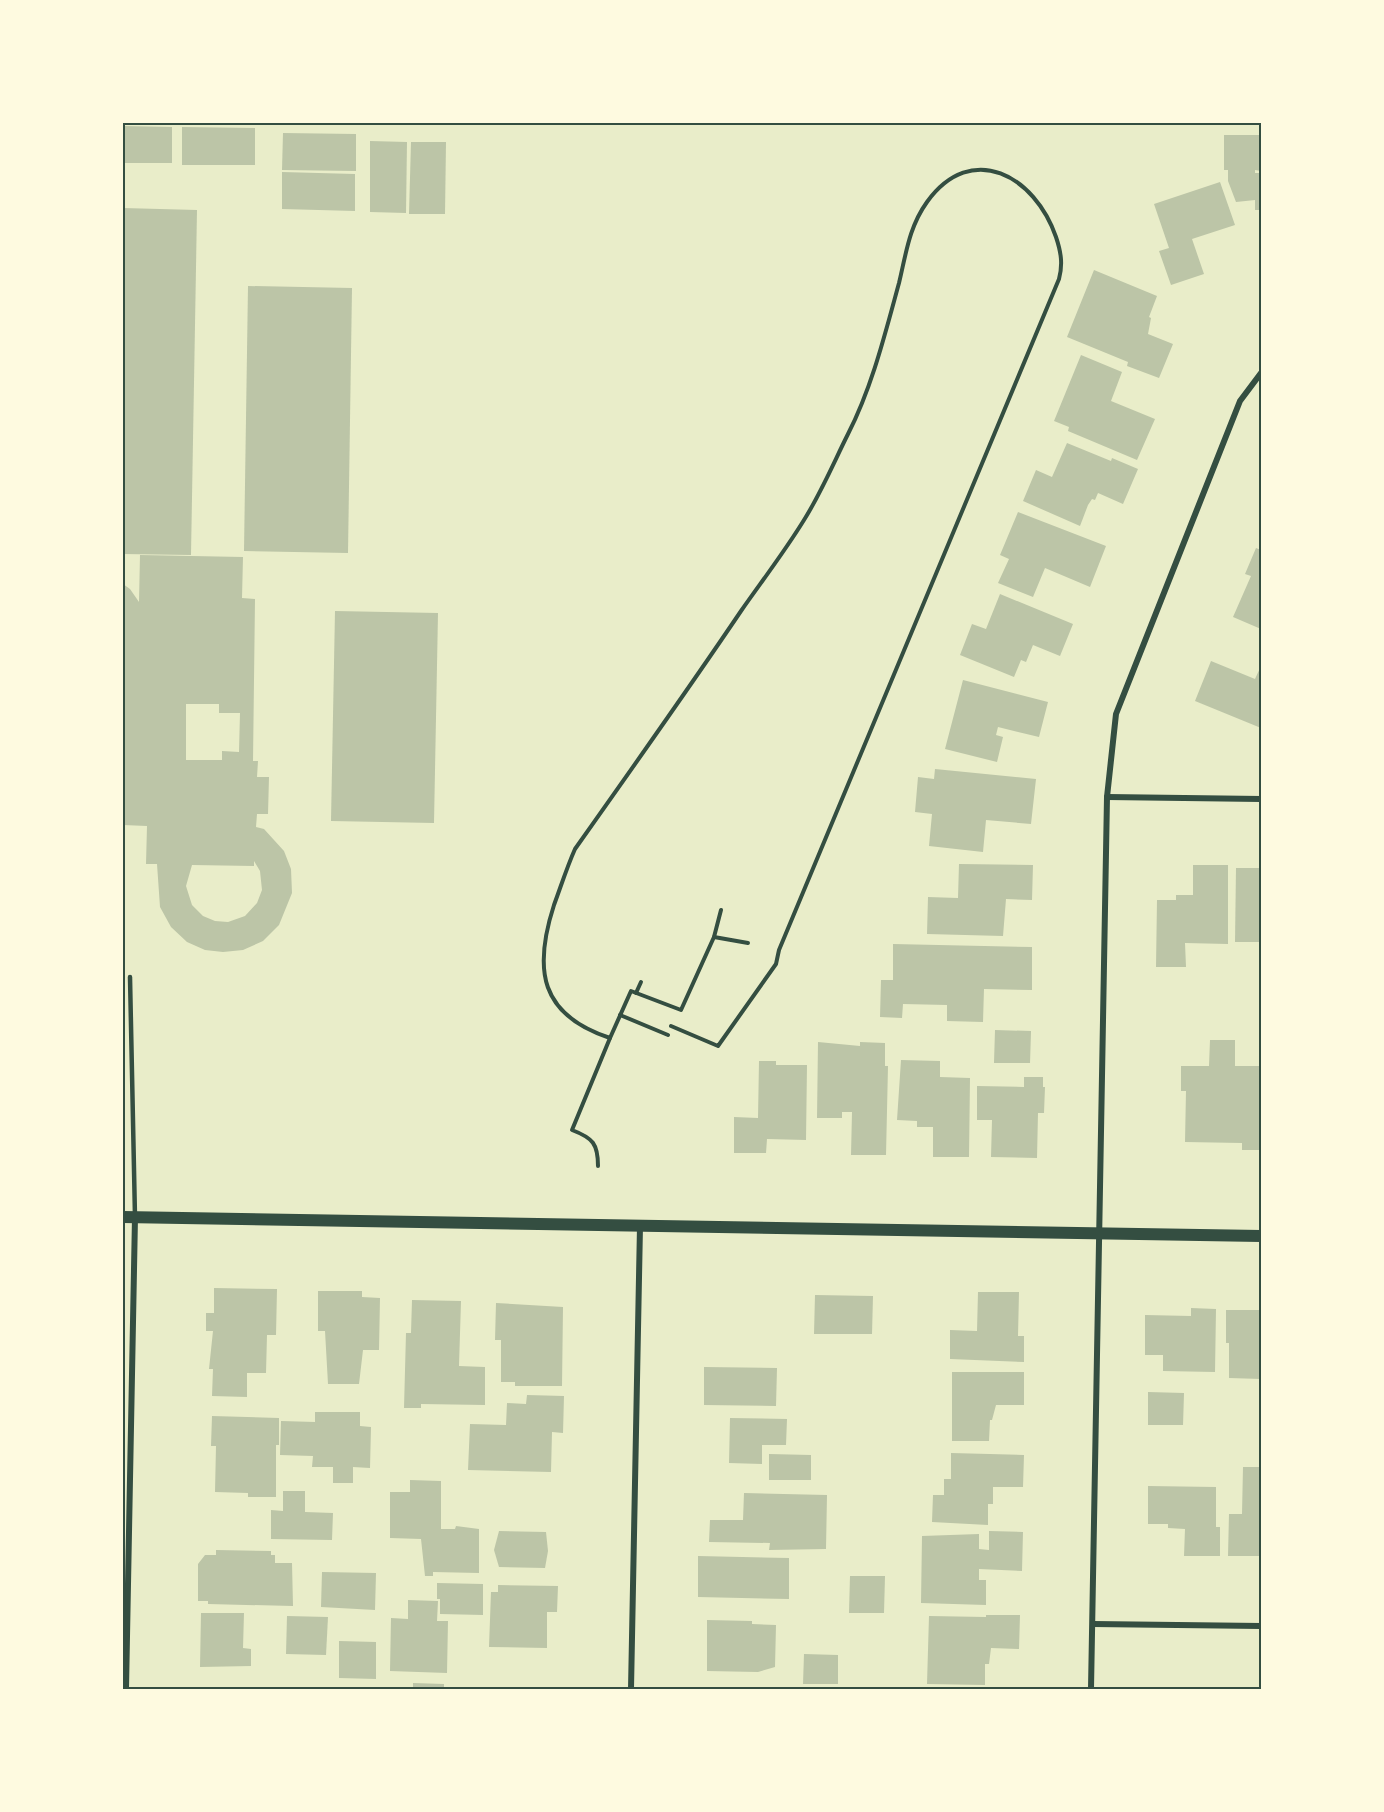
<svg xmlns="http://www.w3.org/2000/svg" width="1384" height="1812" font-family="Poppins,sans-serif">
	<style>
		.building { fill: #bcc5a7; fill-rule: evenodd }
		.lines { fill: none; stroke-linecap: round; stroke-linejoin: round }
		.path { stroke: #344e41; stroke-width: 4 }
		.service { stroke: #344e41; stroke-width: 4.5 }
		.minor { stroke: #344e41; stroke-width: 6 }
		.secondary { stroke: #344e41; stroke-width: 12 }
		.neatline { fill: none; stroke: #344e41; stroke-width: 2 }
	</style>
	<rect width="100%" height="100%" fill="#e9edc9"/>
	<g class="building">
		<path d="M 123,126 L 172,127 L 172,163 L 123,163 Z"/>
		<path d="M 182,127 L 255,128 L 255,165 L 182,165 Z"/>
		<path d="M 283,133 L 356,134 L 356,171 L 282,170 Z"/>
		<path d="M 1224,135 L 1261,135 L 1261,171 L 1255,170 L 1255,173 L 1261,173 L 1261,210 L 1255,210 L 1255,200 L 1236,202 L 1228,181 L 1228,170 L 1224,170 Z"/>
		<path d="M 370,141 L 407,142 L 406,213 L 370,212 Z"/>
		<path d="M 411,142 L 446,142 L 445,214 L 409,214 Z"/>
		<path d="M 282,172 L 355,174 L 355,211 L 282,209 Z"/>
		<path d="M 1220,182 L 1235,225 L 1192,239 L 1204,274 L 1171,285 L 1159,251 L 1169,248 L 1154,204 Z"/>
		<path d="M 123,208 L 197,210 L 191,555 L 123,554 Z"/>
		<path d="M 1094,270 L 1157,296 L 1149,317 L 1151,318 L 1148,334 L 1173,344 L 1159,378 L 1127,366 L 1128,362 L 1067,337 Z"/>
		<path d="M 248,286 L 352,288 L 348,553 L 244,551 Z"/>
		<path d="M 1081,355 L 1122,372 L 1111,401 L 1155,419 L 1137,460 L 1068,431 L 1069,427 L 1054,421 Z"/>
		<path d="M 1067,443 L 1111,461 L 1112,458 L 1138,469 L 1123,504 L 1098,493 L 1095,500 L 1092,499 L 1088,505 L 1080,526 L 1023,501 L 1036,470 L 1052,477 Z"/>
		<path d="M 1018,512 L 1106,546 L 1090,587 L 1045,568 L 1033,597 L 998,583 L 1009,559 L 1000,555 Z"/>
		<path d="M 1256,548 L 1261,550 L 1261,629 L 1233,617 L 1251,576 L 1245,574 Z"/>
		<path d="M 140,555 L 243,557 L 242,598 L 255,599 L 253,761 L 258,761 L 257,777 L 269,777 L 268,814 L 257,814 L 256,827 L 264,829 L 284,851 L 291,869 L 292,893 L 279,925 L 263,941 L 243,950 L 223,952 L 205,950 L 187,942 L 171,927 L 160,907 L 157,864 L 146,864 L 147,826 L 123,825 L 123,584 L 130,589 L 139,602 ZM 186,704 L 219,704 L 219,713 L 240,713 L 239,752 L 222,751 L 222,760 L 186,760 ZM 254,861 L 260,871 L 262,890 L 257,903 L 245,916 L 228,922 L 215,921 L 203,916 L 192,905 L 186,886 L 192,865 L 254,866 Z"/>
		<path d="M 1000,594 L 1073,624 L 1060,656 L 1033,645 L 1026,662 L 1021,660 L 1014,677 L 960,655 L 972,624 L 986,629 Z"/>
		<path d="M 335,611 L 438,613 L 434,823 L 331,821 Z"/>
		<path d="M 1211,661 L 1255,679 L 1261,666 L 1261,728 L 1195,701 Z"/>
		<path d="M 963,680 L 1048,702 L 1039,737 L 998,727 L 996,735 L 1003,737 L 997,762 L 945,749 Z"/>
		<path d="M 935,769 L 1036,779 L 1031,824 L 986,820 L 983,852 L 929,846 L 932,814 L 915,812 L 918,777 L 934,779 Z"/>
		<path d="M 959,864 L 1033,865 L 1032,900 L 1006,899 L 1003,936 L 927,934 L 928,897 L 958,898 Z"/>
		<path d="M 1193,865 L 1228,865 L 1228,944 L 1185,943 L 1186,967 L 1156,967 L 1157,900 L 1176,900 L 1176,895 L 1193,895 Z"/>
		<path d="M 1236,868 L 1261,868 L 1261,942 L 1235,942 Z"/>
		<path d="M 893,944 L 1032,947 L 1032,990 L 984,989 L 983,1022 L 947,1021 L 947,1005 L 903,1004 L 902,1018 L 880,1017 L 881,980 L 893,980 Z"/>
		<path d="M 995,1030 L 1031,1031 L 1030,1063 L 994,1063 Z"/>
		<path d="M 1210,1040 L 1235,1040 L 1235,1066 L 1261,1066 L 1261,1150 L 1242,1150 L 1242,1143 L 1185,1142 L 1186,1091 L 1181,1091 L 1181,1066 L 1209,1066 Z"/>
		<path d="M 818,1042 L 860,1046 L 860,1042 L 885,1043 L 885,1066 L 888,1066 L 886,1155 L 851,1155 L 852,1112 L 842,1112 L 842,1118 L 817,1118 Z"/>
		<path d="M 901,1060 L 940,1061 L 940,1077 L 970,1078 L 969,1157 L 933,1157 L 933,1127 L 917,1127 L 917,1121 L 897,1120 Z"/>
		<path d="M 759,1061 L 776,1061 L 776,1065 L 807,1065 L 806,1140 L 767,1139 L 766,1153 L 734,1153 L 734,1117 L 758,1118 Z"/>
		<path d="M 1024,1077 L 1043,1077 L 1043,1087 L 1045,1087 L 1044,1113 L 1038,1113 L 1037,1158 L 991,1157 L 992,1120 L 977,1120 L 977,1086 L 1024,1087 Z"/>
		<path d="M 214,1288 L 277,1289 L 276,1335 L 267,1335 L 266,1373 L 247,1373 L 247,1397 L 212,1396 L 213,1369 L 209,1369 L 213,1331 L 206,1331 L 206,1313 L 214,1313 Z"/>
		<path d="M 318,1291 L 362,1291 L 362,1297 L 380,1298 L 379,1350 L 363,1350 L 359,1384 L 328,1384 L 325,1331 L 318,1331 Z"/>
		<path d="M 978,1292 L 1019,1292 L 1018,1336 L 1024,1336 L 1024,1362 L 950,1359 L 950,1330 L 977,1331 Z"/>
		<path d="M 815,1295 L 873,1296 L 872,1334 L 814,1334 Z"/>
		<path d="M 412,1300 L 461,1301 L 459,1366 L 485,1367 L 485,1405 L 421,1404 L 421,1408 L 404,1408 L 406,1333 L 411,1333 Z"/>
		<path d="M 496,1303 L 563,1307 L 562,1386 L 515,1386 L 515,1382 L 501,1382 L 501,1340 L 495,1340 Z"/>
		<path d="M 1191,1308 L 1216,1309 L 1215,1372 L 1163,1371 L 1163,1355 L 1145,1355 L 1145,1315 L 1191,1316 Z"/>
		<path d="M 1226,1310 L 1261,1310 L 1261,1379 L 1229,1378 L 1229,1343 L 1226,1343 Z"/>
		<path d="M 704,1367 L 777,1368 L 776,1406 L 704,1405 Z"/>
		<path d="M 952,1372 L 1024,1372 L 1024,1405 L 996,1405 L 992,1420 L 990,1420 L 989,1441 L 952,1441 Z"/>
		<path d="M 1148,1392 L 1184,1393 L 1183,1425 L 1148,1425 Z"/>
		<path d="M 527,1395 L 564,1396 L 563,1433 L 552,1432 L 551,1472 L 468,1470 L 470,1424 L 506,1425 L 507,1403 L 526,1404 Z"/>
		<path d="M 315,1412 L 360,1412 L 360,1426 L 371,1427 L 370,1468 L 353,1467 L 353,1483 L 333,1483 L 333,1467 L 312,1467 L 313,1456 L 280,1455 L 281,1421 L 315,1422 Z"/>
		<path d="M 212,1416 L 279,1418 L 279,1445 L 276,1445 L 276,1497 L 248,1497 L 248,1493 L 215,1492 L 216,1446 L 211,1446 Z"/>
		<path d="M 730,1418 L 787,1419 L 786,1445 L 762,1445 L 762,1464 L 729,1463 Z"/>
		<path d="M 951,1453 L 1024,1455 L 1023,1487 L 993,1487 L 993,1504 L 988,1504 L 988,1525 L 932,1522 L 933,1495 L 944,1495 L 944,1479 L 951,1479 Z"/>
		<path d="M 769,1454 L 811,1455 L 811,1480 L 769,1480 Z"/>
		<path d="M 1243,1467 L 1261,1467 L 1261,1556 L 1228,1556 L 1229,1514 L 1242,1514 Z"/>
		<path d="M 410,1480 L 441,1481 L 441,1529 L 455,1529 L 456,1526 L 479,1529 L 479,1573 L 433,1572 L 433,1576 L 425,1576 L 421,1539 L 390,1538 L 390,1492 L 410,1492 Z"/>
		<path d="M 1148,1486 L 1216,1487 L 1216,1527 L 1220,1527 L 1220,1556 L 1184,1556 L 1185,1529 L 1168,1528 L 1168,1524 L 1148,1524 Z"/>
		<path d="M 283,1491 L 305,1491 L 305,1512 L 333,1513 L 332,1540 L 271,1539 L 271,1510 L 283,1511 Z"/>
		<path d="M 744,1493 L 827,1495 L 826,1549 L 769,1550 L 770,1543 L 709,1542 L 710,1520 L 743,1520 Z"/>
		<path d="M 499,1531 L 546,1532 L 548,1551 L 545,1568 L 499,1567 L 494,1550 Z"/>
		<path d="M 989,1531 L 1023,1532 L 1022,1571 L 979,1569 L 979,1580 L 986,1580 L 986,1605 L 921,1603 L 922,1536 L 979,1534 L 979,1549 L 989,1550 Z"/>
		<path d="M 216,1550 L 271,1551 L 271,1555 L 275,1555 L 275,1563 L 292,1563 L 293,1606 L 208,1604 L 208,1601 L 198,1601 L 198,1564 L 205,1555 L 216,1555 Z"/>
		<path d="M 698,1556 L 789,1558 L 789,1599 L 698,1597 Z"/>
		<path d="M 322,1572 L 376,1573 L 375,1610 L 321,1607 Z"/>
		<path d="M 850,1576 L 885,1576 L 884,1613 L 849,1613 Z"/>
		<path d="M 437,1583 L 483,1584 L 483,1615 L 440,1614 L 440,1599 L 437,1599 Z"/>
		<path d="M 498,1585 L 558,1586 L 557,1612 L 547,1612 L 547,1648 L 489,1647 L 491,1592 L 498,1592 Z"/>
		<path d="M 408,1600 L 438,1601 L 437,1621 L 448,1621 L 447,1673 L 390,1671 L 391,1618 L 408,1619 Z"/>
		<path d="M 201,1613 L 244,1613 L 243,1648 L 251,1649 L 251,1666 L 200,1667 Z"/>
		<path d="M 986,1615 L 1020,1615 L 1019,1649 L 991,1648 L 989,1664 L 985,1664 L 985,1685 L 927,1684 L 929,1616 L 986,1617 Z"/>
		<path d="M 287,1616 L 328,1617 L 326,1655 L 286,1654 Z"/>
		<path d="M 707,1620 L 752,1621 L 752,1624 L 776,1625 L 775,1667 L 758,1672 L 707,1671 Z"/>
		<path d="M 339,1641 L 376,1642 L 376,1679 L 339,1678 Z"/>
		<path d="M 804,1654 L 838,1655 L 838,1684 L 803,1684 Z"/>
		<path d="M 413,1683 L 444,1684 L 444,1689 L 413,1689 Z"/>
	</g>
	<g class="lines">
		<g class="path">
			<path d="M 714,937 L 748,943"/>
			<path d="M 636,993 L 641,982"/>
			<path d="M 620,1015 L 668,1035"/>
			<path d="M 671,1026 L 718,1046 L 776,964 L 779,950 L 1059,279 C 1063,264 1061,252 1056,237 C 1035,176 972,140 927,202 C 909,227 906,254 899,283 C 885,334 872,387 848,434 C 834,462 821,493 804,520 C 785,551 762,581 741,611 C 687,691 631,770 575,849 C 567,867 561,886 554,905 C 533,970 540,1015 610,1038 L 631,991 L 681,1010 L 714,937 L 721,910"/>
			<path d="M 598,1166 C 598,1144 593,1138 572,1130 L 610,1038"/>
		</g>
		<path class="service" d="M 130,977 L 135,1217"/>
		<g class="minor">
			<path d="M 1107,797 L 1261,799"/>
			<path d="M 1093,1624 L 1261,1626"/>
			<path d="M 126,1689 L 135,1217"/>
			<path d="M 631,1689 L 640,1226"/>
			<path d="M 1091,1689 L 1107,797 L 1116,714 L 1240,401 L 1261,373"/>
		</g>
		<path class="secondary" d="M 123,1217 L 1261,1236"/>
	</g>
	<rect width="1384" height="1812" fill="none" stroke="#fefae0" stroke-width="249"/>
	<rect x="124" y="124" width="1136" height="1564" class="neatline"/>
</svg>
